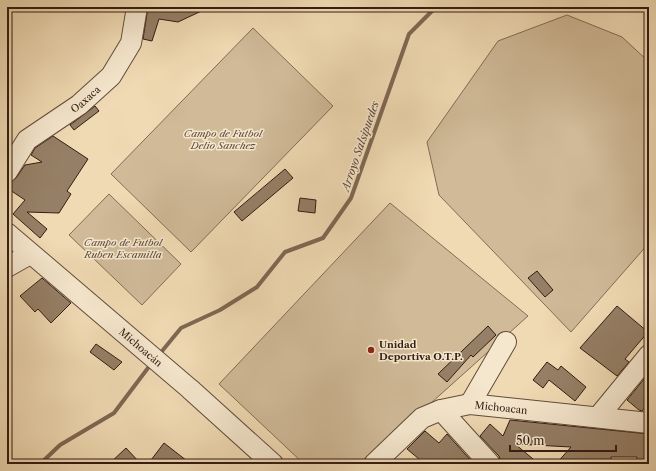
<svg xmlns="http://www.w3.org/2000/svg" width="656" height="471" font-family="'Libre Caslon Text',serif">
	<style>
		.green { fill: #d0ba98; stroke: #826c56 }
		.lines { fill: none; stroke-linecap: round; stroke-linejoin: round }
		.stream { stroke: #7e6853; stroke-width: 4 }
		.building { fill: #957f66; stroke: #331d13 }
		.minor-casing { stroke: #624c3b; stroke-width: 22 }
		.minor { stroke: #f5e7ce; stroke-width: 20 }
		.poi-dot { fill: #8f2418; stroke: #f5e7ce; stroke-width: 1.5 }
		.labels { text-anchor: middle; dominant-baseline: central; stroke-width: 3; stroke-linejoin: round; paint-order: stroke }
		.street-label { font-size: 10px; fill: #331d13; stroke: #f5e7ce }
		.park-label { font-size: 10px; font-style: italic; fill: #624c3b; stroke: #f5e7ce }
		.poi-label { font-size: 10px; font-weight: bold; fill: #331d13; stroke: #f5e7ce; text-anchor: start }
		.water-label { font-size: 11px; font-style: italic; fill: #5f4938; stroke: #f5e7ce }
	</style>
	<rect width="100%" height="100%" fill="#f0dab3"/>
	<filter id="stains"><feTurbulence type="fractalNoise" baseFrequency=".005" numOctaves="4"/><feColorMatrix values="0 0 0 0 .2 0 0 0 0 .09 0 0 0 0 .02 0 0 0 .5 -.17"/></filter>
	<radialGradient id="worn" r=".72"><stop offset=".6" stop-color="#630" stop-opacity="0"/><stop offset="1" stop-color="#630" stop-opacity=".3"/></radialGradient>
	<g class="green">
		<path d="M 567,15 L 622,37 L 649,62 L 649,243 L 571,332 L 439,195 L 427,142 L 498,41 Z"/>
		<path d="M 253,28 L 333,106 L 191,252 L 111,174 Z"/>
		<path d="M 109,194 L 181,264 L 142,305 L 69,235 Z"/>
		<path d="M 390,203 L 528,316 L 363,464 L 304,464 L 219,384 Z"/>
	</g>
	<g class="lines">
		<g class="stream">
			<path d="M 158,356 L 181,328 L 220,310 L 257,287 L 285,252 L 323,238 L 351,198 L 409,34 L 436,7"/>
			<path d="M 40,464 L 60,445 L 114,413 L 151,364"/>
		</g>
	</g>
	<g class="building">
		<path d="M 148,7 L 210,7 L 178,22 L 159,19 L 152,41 L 143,39 Z"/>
		<path d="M 95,106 L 99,111 L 74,130 L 70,125 Z"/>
		<path d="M 53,136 L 88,159 L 67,191 L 71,194 L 59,213 L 27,212 L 47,229 L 40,238 L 13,214 L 25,200 L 7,188 L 7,183 L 16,178 L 25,165 L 42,162 L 31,155 L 35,148 Z"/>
		<path d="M 285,169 L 293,178 L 242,221 L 234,212 Z"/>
		<path d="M 300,198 L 316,200 L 315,213 L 298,211 Z"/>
		<path d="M 537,271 L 553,290 L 545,297 L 528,278 Z"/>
		<path d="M 42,278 L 71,303 L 51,323 L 38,309 L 35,312 L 20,296 Z"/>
		<path d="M 617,306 L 648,332 L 625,359 L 629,362 L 617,376 L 580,348 Z"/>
		<path d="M 488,326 L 496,335 L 473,357 L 471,355 L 447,382 L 438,374 Z"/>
		<path d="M 96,344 L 122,362 L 114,370 L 90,352 Z"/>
		<path d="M 547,362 L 558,370 L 561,366 L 586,387 L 575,401 L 549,380 L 543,388 L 533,380 Z"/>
		<path d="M 649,373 L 649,402 L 642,411 L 639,410 L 627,400 Z"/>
		<path d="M 510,420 L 649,434 L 649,464 L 636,464 L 637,457 L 611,457 L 611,464 L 556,464 L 571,447 L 515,444 L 539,464 L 501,464 L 499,456 L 480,436 L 490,424 L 503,436 Z"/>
		<path d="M 425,431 L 439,443 L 447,434 L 474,464 L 425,464 L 407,449 Z"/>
		<path d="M 164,443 L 191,464 L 148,464 Z"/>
		<path d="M 126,448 L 141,464 L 109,464 Z"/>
	</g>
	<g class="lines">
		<defs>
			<g id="minor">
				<path id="s1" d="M 7,172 L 27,140 L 79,105 L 111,76 L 131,43 L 137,7"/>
				<path id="s2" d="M 7,233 L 190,389 L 273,464"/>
				<path d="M 7,267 L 30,254"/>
				<path d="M 470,404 L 506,342"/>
				<path d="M 441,410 L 490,464"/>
				<path d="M 598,417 L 649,355"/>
				<path id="s3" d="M 374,464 L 422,418 L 441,410 L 470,404 L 649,423"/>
			</g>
		</defs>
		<use href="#minor" class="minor-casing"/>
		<use href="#minor" class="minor"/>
	</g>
	<circle class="poi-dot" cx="371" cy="350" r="4"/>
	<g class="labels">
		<g class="street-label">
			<text stroke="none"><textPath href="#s1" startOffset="109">Oaxaca</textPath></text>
			<text stroke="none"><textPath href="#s2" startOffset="176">Michoacán</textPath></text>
			<text stroke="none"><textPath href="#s3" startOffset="148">Michoacan</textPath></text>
		</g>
		<g class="park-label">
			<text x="223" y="133">Campo de Futbol<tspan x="223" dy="12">Delio Sanchez</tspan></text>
			<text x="123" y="242">Campo de Futbol<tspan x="123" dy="12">Ruben Escamilla</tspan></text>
		</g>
		<g class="poi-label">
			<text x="379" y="344">Unidad<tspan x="379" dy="12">Deportiva O.T.P.</tspan></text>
		</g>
		<g class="water-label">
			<text transform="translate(360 146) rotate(-71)">Arroyo Salsipuedes</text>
		</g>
	</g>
	<rect width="656" height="471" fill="none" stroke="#f0dab3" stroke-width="24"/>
	<rect x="8" y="8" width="640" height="455" fill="none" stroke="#331d13" stroke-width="2"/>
	<rect x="12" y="12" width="632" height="447" fill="none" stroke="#331d13"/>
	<path d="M510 445v6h106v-6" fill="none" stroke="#331d13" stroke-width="2"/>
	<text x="516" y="445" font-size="12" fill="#331d13" stroke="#f5e7ce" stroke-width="3" paint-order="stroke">50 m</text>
	<rect width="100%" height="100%" filter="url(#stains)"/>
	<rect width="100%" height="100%" fill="url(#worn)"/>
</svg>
